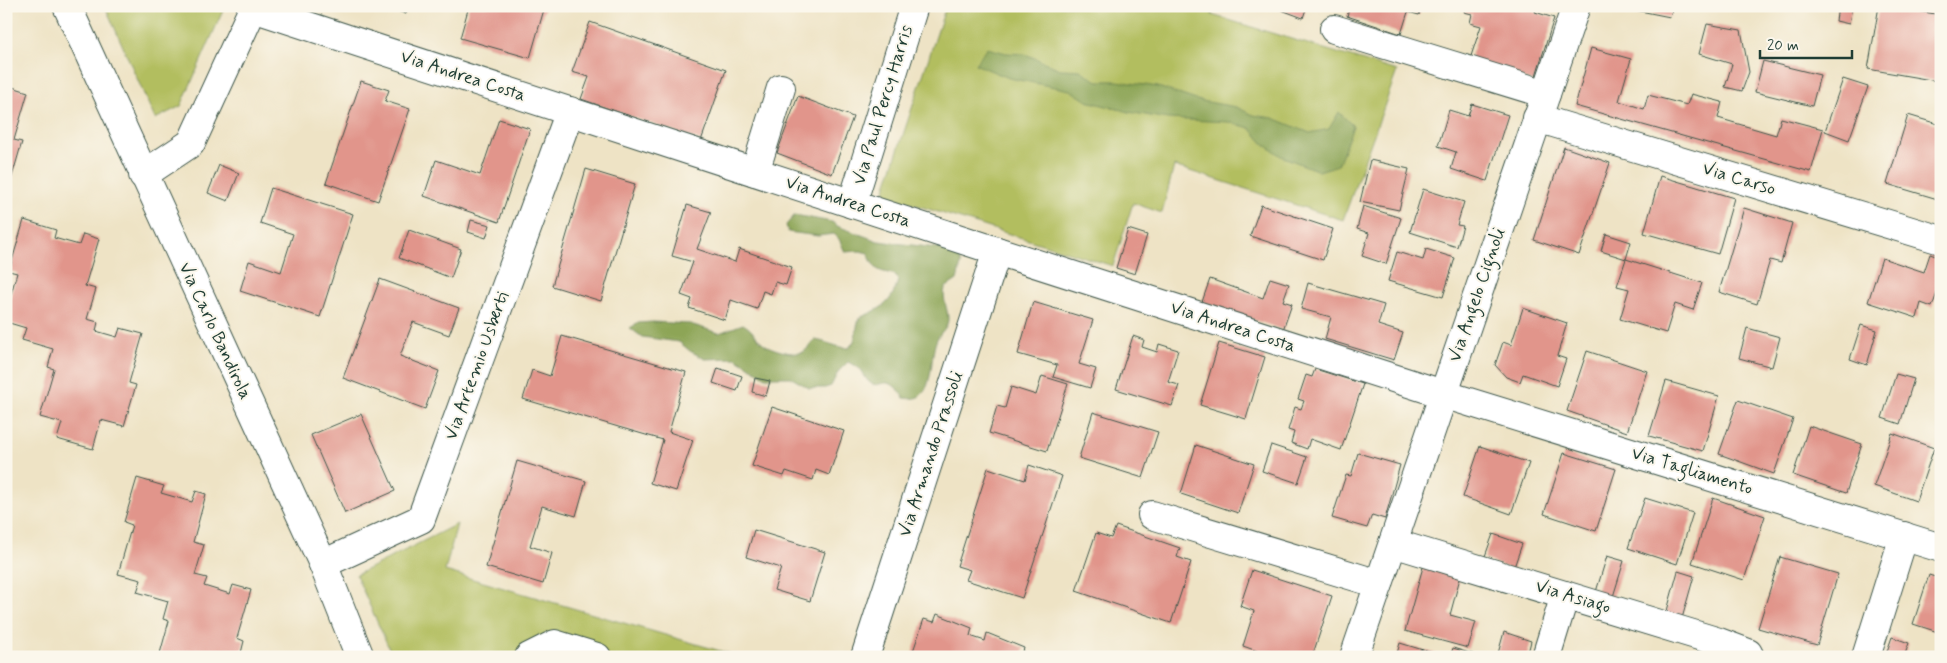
<svg xmlns="http://www.w3.org/2000/svg" width="1947" height="663" font-family="Mynerve,sans-serif">
	<style>
		.green { fill: #b2be5f; stroke: #687e4a }
		.forest { fill: #8da556; stroke: #567145 }
		.building { fill: #e1958b }
		.lines { fill: none; stroke-linecap: round; stroke-linejoin: round }
		.minor-casing { stroke: #3e564a; stroke-width: 30 }
		.minor { stroke: #fff; stroke-width: 28 }
		.labels { text-anchor: middle; dominant-baseline: central; stroke-width: 4; stroke-linejoin: round; paint-order: stroke }
		.street-label { font-size: 18px; fill: #1f3d34; stroke: #fbf7ec }
	</style>
	<rect width="100%" height="100%" fill="#fbf7ec"/>
	<filter id="ink" filterUnits="userSpaceOnUse"><feTurbulence type="fractalNoise" baseFrequency=".02" numOctaves="2"/><feDisplacementMap in="SourceGraphic" scale="10" xChannelSelector="R" yChannelSelector="G"/><feConvolveMatrix kernelMatrix="1 2 1 2 8 2 1 2 1" color-interpolation-filters="sRGB"/></filter>
	<filter id="wash" filterUnits="userSpaceOnUse"><feTurbulence type="fractalNoise" baseFrequency=".0096" numOctaves="4" result="noise"/><feDisplacementMap in="SourceGraphic" scale="20" xChannelSelector="R" yChannelSelector="G"/><feGaussianBlur stdDeviation="1.12" result="paint"/><feColorMatrix in="noise" values="0 0 0 0 0 0 0 0 0 0 0 0 0 0 0 0 0 1.4 0 .05"/><feComposite in="paint" operator="in"/></filter>
	<g filter="url(#wash)">
		<rect width="100%" height="100%" fill="#eee3c5"/>
		<g class="green">
			<path d="M 105,6 L 225,6 L 181,106 L 155,119 Z"/>
			<path d="M 946,6 L 1215,6 L 1212,15 L 1397,71 L 1343,220 L 1174,166 L 1162,213 L 1133,203 L 1113,266 L 883,195 Z"/>
			<path d="M 457,524 L 445,571 L 741,657 L 393,657 L 356,575 Z"/>
		</g>
		<g class="forest">
			<path d="M 987,48 L 1006,53 L 1025,54 L 1060,69 L 1080,70 L 1097,81 L 1117,81 L 1158,87 L 1196,100 L 1236,107 L 1253,115 L 1273,118 L 1310,133 L 1329,129 L 1339,112 L 1353,126 L 1338,165 L 1319,171 L 1281,156 L 1264,144 L 1250,128 L 1229,122 L 1168,119 L 1129,112 L 1087,101 L 1070,90 L 1009,78 L 975,64 Z"/>
			<path d="M 795,215 L 832,222 L 837,226 L 878,241 L 937,248 L 958,256 L 961,264 L 957,280 L 945,288 C 942,300 948,308 948,319 C 948,328 940,332 937,339 C 928,358 937,405 904,398 C 886,369 880,393 868,381 C 865,378 864,374 862,371 C 859,367 853,365 848,362 L 838,372 L 831,386 L 825,388 L 809,388 L 790,377 L 766,377 L 736,358 L 705,359 L 690,351 L 679,342 L 642,337 L 630,328 L 638,323 L 653,322 L 690,324 L 719,333 L 743,324 C 752,329 755,336 763,343 C 769,349 795,356 803,352 C 807,350 811,344 814,340 C 826,341 837,348 849,348 L 854,341 L 859,318 C 882,308 891,305 898,280 L 894,274 C 876,271 875,270 868,253 L 860,251 L 845,252 L 839,239 L 834,234 L 818,236 L 788,232 L 786,225 Z"/>
		</g>
		<g id="blocks">
			<g class="building">
				<path d="M 383,6 L 408,6 L 406,14 Z"/>
				<path d="M 469,6 L 545,6 L 530,58 L 460,38 Z"/>
				<path d="M 1271,6 L 1307,6 L 1303,18 Z"/>
				<path d="M 1350,6 L 1422,6 L 1419,15 L 1408,12 L 1401,34 L 1347,16 Z"/>
				<path d="M 1466,6 L 1537,6 L 1535,12 L 1554,18 L 1534,82 L 1469,62 L 1481,26 L 1470,23 L 1472,14 L 1464,12 Z"/>
				<path d="M 1630,6 L 1673,6 L 1670,17 L 1630,9 Z"/>
				<path d="M 1838,6 L 1852,6 L 1849,24 L 1836,21 Z"/>
				<path d="M 1879,6 L 1889,6 L 1941,15 L 1941,60 L 1937,81 L 1868,69 Z"/>
				<path d="M 590,22 L 726,70 L 701,141 L 581,99 L 589,77 L 572,72 Z"/>
				<path d="M 1707,24 L 1741,30 L 1749,72 L 1742,91 L 1725,87 L 1732,64 L 1699,54 Z"/>
				<path d="M 1591,48 L 1631,59 L 1619,101 L 1644,109 L 1648,95 L 1687,105 L 1691,94 L 1722,102 L 1718,118 L 1776,135 L 1781,118 L 1823,129 L 1811,172 L 1575,106 Z"/>
				<path d="M 1763,61 L 1820,75 L 1812,106 L 1755,92 Z"/>
				<path d="M 1843,79 L 1868,87 L 1849,140 L 1825,131 Z"/>
				<path d="M 361,81 L 389,90 L 385,101 L 410,109 L 378,201 L 326,183 Z"/>
				<path d="M 9,86 L 28,92 L 14,140 L 22,142 L 11,180 L 6,179 L 6,95 Z"/>
				<path d="M 798,96 L 853,117 L 832,174 L 777,153 Z"/>
				<path d="M 1472,104 L 1508,115 L 1487,181 L 1451,169 L 1456,152 L 1438,146 L 1449,110 L 1468,116 Z"/>
				<path d="M 1908,115 L 1941,125 L 1941,200 L 1887,184 Z"/>
				<path d="M 499,119 L 530,129 L 499,222 L 424,196 L 436,160 L 480,175 Z"/>
				<path d="M 1564,147 L 1610,163 L 1579,255 L 1534,240 Z"/>
				<path d="M 1370,160 L 1409,169 L 1399,210 L 1360,202 Z"/>
				<path d="M 219,165 L 239,173 L 228,201 L 208,193 Z"/>
				<path d="M 586,169 L 635,184 L 601,301 L 552,286 Z"/>
				<path d="M 1660,176 L 1734,198 L 1718,254 L 1644,233 Z"/>
				<path d="M 271,188 L 353,214 L 320,317 L 240,291 L 249,261 L 281,272 L 293,234 L 260,223 Z"/>
				<path d="M 1423,189 L 1464,202 L 1457,225 L 1463,226 L 1457,247 L 1410,232 Z"/>
				<path d="M 687,205 L 711,212 L 697,249 L 735,262 L 739,249 L 792,267 L 786,285 L 775,282 L 771,294 L 763,291 L 757,309 L 731,300 L 725,320 L 689,308 L 692,299 L 681,295 L 693,262 L 672,256 Z"/>
				<path d="M 1261,205 L 1333,229 L 1323,260 L 1250,236 Z"/>
				<path d="M 1363,206 L 1401,218 L 1386,264 L 1362,256 L 1369,233 L 1357,229 Z"/>
				<path d="M 1744,208 L 1792,223 L 1781,263 L 1770,260 L 1757,304 L 1719,292 Z"/>
				<path d="M 24,220 L 56,230 L 54,238 L 79,245 L 83,234 L 99,239 L 85,286 L 96,289 L 87,319 L 98,322 L 96,331 L 117,337 L 120,328 L 143,334 L 129,383 L 136,385 L 124,426 L 101,420 L 93,449 L 57,439 L 62,423 L 40,417 L 54,369 L 48,367 L 53,349 L 22,340 L 26,328 L 6,322 L 6,311 L 17,273 L 9,271 Z"/>
				<path d="M 471,220 L 490,225 L 486,238 L 468,232 Z"/>
				<path d="M 1128,229 L 1147,235 L 1135,274 L 1116,268 Z"/>
				<path d="M 409,230 L 461,249 L 451,278 L 399,258 Z"/>
				<path d="M 1606,234 L 1631,242 L 1626,259 L 1601,251 Z"/>
				<path d="M 1426,249 L 1455,258 L 1443,297 L 1388,281 L 1397,252 L 1423,260 Z"/>
				<path d="M 1930,254 L 1941,258 L 1941,282 L 1932,307 L 1921,303 L 1917,318 L 1868,302 L 1882,258 L 1924,272 Z"/>
				<path d="M 1626,259 L 1702,283 L 1693,310 L 1675,304 L 1666,333 L 1620,319 L 1629,289 L 1617,286 Z"/>
				<path d="M 1270,278 L 1289,284 L 1283,301 L 1292,304 L 1283,330 L 1202,302 L 1210,279 L 1263,298 Z"/>
				<path d="M 380,279 L 459,308 L 449,335 L 413,322 L 400,356 L 439,371 L 425,409 L 343,378 Z"/>
				<path d="M 1308,283 L 1384,305 L 1378,325 L 1403,333 L 1394,360 L 1325,339 L 1331,317 L 1301,309 Z"/>
				<path d="M 1033,302 L 1093,320 L 1079,364 L 1096,369 L 1090,388 L 1053,377 L 1057,365 L 1018,354 Z"/>
				<path d="M 1523,308 L 1567,323 L 1557,356 L 1566,359 L 1557,386 L 1523,374 L 1520,382 L 1506,377 L 1495,365 L 1503,342 L 1511,345 Z"/>
				<path d="M 1861,325 L 1877,330 L 1867,365 L 1850,359 Z"/>
				<path d="M 1747,328 L 1780,337 L 1772,367 L 1739,358 Z"/>
				<path d="M 562,336 L 686,372 L 669,432 L 693,440 L 676,491 L 650,483 L 663,440 L 523,399 L 532,370 L 550,376 Z"/>
				<path d="M 1133,336 L 1144,340 L 1142,347 L 1157,352 L 1159,344 L 1178,350 L 1168,382 L 1179,385 L 1172,406 L 1116,389 Z"/>
				<path d="M 1219,343 L 1265,357 L 1246,419 L 1200,405 Z"/>
				<path d="M 1587,351 L 1647,371 L 1627,432 L 1567,411 Z"/>
				<path d="M 718,368 L 742,376 L 737,391 L 713,383 Z"/>
				<path d="M 1315,369 L 1363,384 L 1341,450 L 1310,439 L 1307,449 L 1291,443 L 1294,432 L 1288,430 L 1295,407 L 1301,409 L 1304,401 L 1298,399 L 1306,375 L 1312,377 Z"/>
				<path d="M 1896,374 L 1914,379 L 1900,424 L 1882,418 Z"/>
				<path d="M 1042,376 L 1068,384 L 1047,451 L 989,433 L 997,406 L 1005,408 L 1011,387 L 1036,395 Z"/>
				<path d="M 755,378 L 770,381 L 766,396 L 752,392 Z"/>
				<path d="M 1666,381 L 1719,396 L 1703,451 L 1649,436 Z"/>
				<path d="M 1738,400 L 1793,419 L 1774,474 L 1719,454 Z"/>
				<path d="M 772,407 L 844,431 L 829,475 L 816,470 L 813,480 L 786,471 L 784,476 L 752,466 Z"/>
				<path d="M 1093,412 L 1158,432 L 1143,478 L 1079,458 Z"/>
				<path d="M 361,414 L 395,491 L 345,513 L 311,435 Z"/>
				<path d="M 1809,426 L 1862,444 L 1846,493 L 1793,475 Z"/>
				<path d="M 1892,433 L 1934,448 L 1916,501 L 1874,486 Z"/>
				<path d="M 1196,445 L 1254,464 L 1238,513 L 1181,494 Z"/>
				<path d="M 1271,445 L 1307,457 L 1298,483 L 1262,471 Z"/>
				<path d="M 1480,446 L 1529,463 L 1511,514 L 1463,497 Z"/>
				<path d="M 1358,453 L 1400,465 L 1385,519 L 1372,515 L 1367,528 L 1332,518 L 1346,475 L 1351,476 Z"/>
				<path d="M 1564,453 L 1616,469 L 1596,531 L 1544,514 Z"/>
				<path d="M 517,461 L 586,481 L 576,516 L 542,506 L 530,546 L 552,553 L 543,584 L 486,567 Z"/>
				<path d="M 1029,465 L 1062,476 L 1022,598 L 966,580 L 970,570 L 957,566 L 988,468 L 1025,480 Z"/>
				<path d="M 137,478 L 164,486 L 161,493 L 192,502 L 196,491 L 206,494 L 193,542 L 204,545 L 195,575 L 207,578 L 204,586 L 230,594 L 233,585 L 251,590 L 237,638 L 244,641 L 240,657 L 159,657 L 169,621 L 163,619 L 168,601 L 137,592 L 141,580 L 118,574 L 132,525 L 124,522 Z"/>
				<path d="M 1645,498 L 1693,513 L 1677,564 L 1628,548 Z"/>
				<path d="M 1713,498 L 1765,516 L 1744,580 L 1692,563 Z"/>
				<path d="M 1116,526 L 1180,548 L 1177,557 L 1191,562 L 1171,623 L 1076,591 L 1096,533 L 1111,538 Z"/>
				<path d="M 754,530 L 825,552 L 810,601 L 774,590 L 781,568 L 746,557 Z"/>
				<path d="M 1493,534 L 1522,544 L 1513,570 L 1484,559 Z"/>
				<path d="M 1607,556 L 1624,561 L 1612,600 L 1595,595 Z"/>
				<path d="M 1780,557 L 1838,574 L 1817,645 L 1758,628 Z"/>
				<path d="M 1423,567 L 1460,578 L 1450,615 L 1476,622 L 1468,648 L 1405,631 Z"/>
				<path d="M 1252,570 L 1332,596 L 1312,657 L 1255,657 L 1257,651 L 1243,646 L 1254,611 L 1240,606 Z"/>
				<path d="M 1678,571 L 1694,576 L 1681,622 L 1665,618 Z"/>
				<path d="M 1929,575 L 1941,579 L 1941,633 L 1913,624 Z"/>
				<path d="M 937,614 L 972,628 L 970,636 L 985,641 L 987,633 L 1024,648 L 1022,655 L 1026,657 L 911,657 L 924,619 L 934,622 Z"/>
				<path d="M 1504,632 L 1531,641 L 1527,657 L 1497,657 Z"/>
				<path d="M 1892,637 L 1909,643 L 1904,657 L 1885,657 Z"/>
				<path d="M 1400,643 L 1443,656 L 1442,657 L 1396,657 Z"/>
				<path d="M 1453,648 L 1479,656 L 1479,657 L 1450,657 Z"/>
			</g>
		</g>
	</g>
	<g filter="url(#ink)">
		<use href="#blocks" fill-opacity="0" stroke="#3e564a" stroke-width="1"/>
		<g class="lines">
			<defs>
				<g id="minor">
					<path d="M 67,6 L 323,564 L 360,657"/>
					<path d="M 253,8 L 997,251 L 1443,394 L 1941,548"/>
					<path d="M 1334,29 L 1546,94"/>
					<path d="M 1537,118 L 1941,240"/>
					<path d="M 755,172 L 781,88"/>
					<path d="M 143,175 L 191,143 L 254,6"/>
					<path d="M 852,204 L 914,6"/>
					<path d="M 1152,515 L 1379,584"/>
					<path d="M 1393,543 L 1719,642 L 1748,653 L 1750,657"/>
					<path d="M 323,564 L 421,519 L 570,111"/>
					<path d="M 529,657 L 555,644 L 597,657"/>
					<path d="M 865,657 L 997,251"/>
					<path d="M 1354,657 L 1576,6"/>
					<path d="M 1546,657 L 1565,595"/>
					<path d="M 1866,657 L 1904,536"/>
				</g>
			</defs>
			<use href="#minor" class="minor-casing"/>
			<use href="#minor" class="minor"/>
		</g>
	</g>
	<g class="labels">
		<g class="street-label">
			<text transform="translate(463 76) rotate(18)">Via Andrea Costa</text>
			<text transform="translate(883 105) rotate(-73)">Via Paul Percy Harris</text>
			<text transform="translate(1739 179) rotate(17)">Via Carso</text>
			<text transform="translate(848 202) rotate(18)">Via Andrea Costa</text>
			<text transform="translate(1477 295) rotate(-71)">Via Angelo Cignoli</text>
			<text transform="translate(1233 327) rotate(18)">Via Andrea Costa</text>
			<text transform="translate(215 331) rotate(65)">Via Carlo Bandirola</text>
			<text transform="translate(477 366) rotate(-70)">Via Artemio Usberti</text>
			<text transform="translate(931 454) rotate(-72)">Via Armando Prassoli</text>
			<text transform="translate(1692 471) rotate(17)">Via Tagliamento</text>
			<text transform="translate(1573 597) rotate(17)">Via Asiago</text>
		</g>
	</g>
	<rect width="1947" height="663" fill="none" stroke="#fbf7ec" stroke-width="25"/>
	<path d="M1760 50v8h92v-8" fill="none" stroke="#1f3d34" stroke-width="2.5"/>
	<text x="1767" y="50" font-size="15" fill="#1f3d34" stroke="#fbf7ec" stroke-width="4" paint-order="stroke">20 m</text>
</svg>
